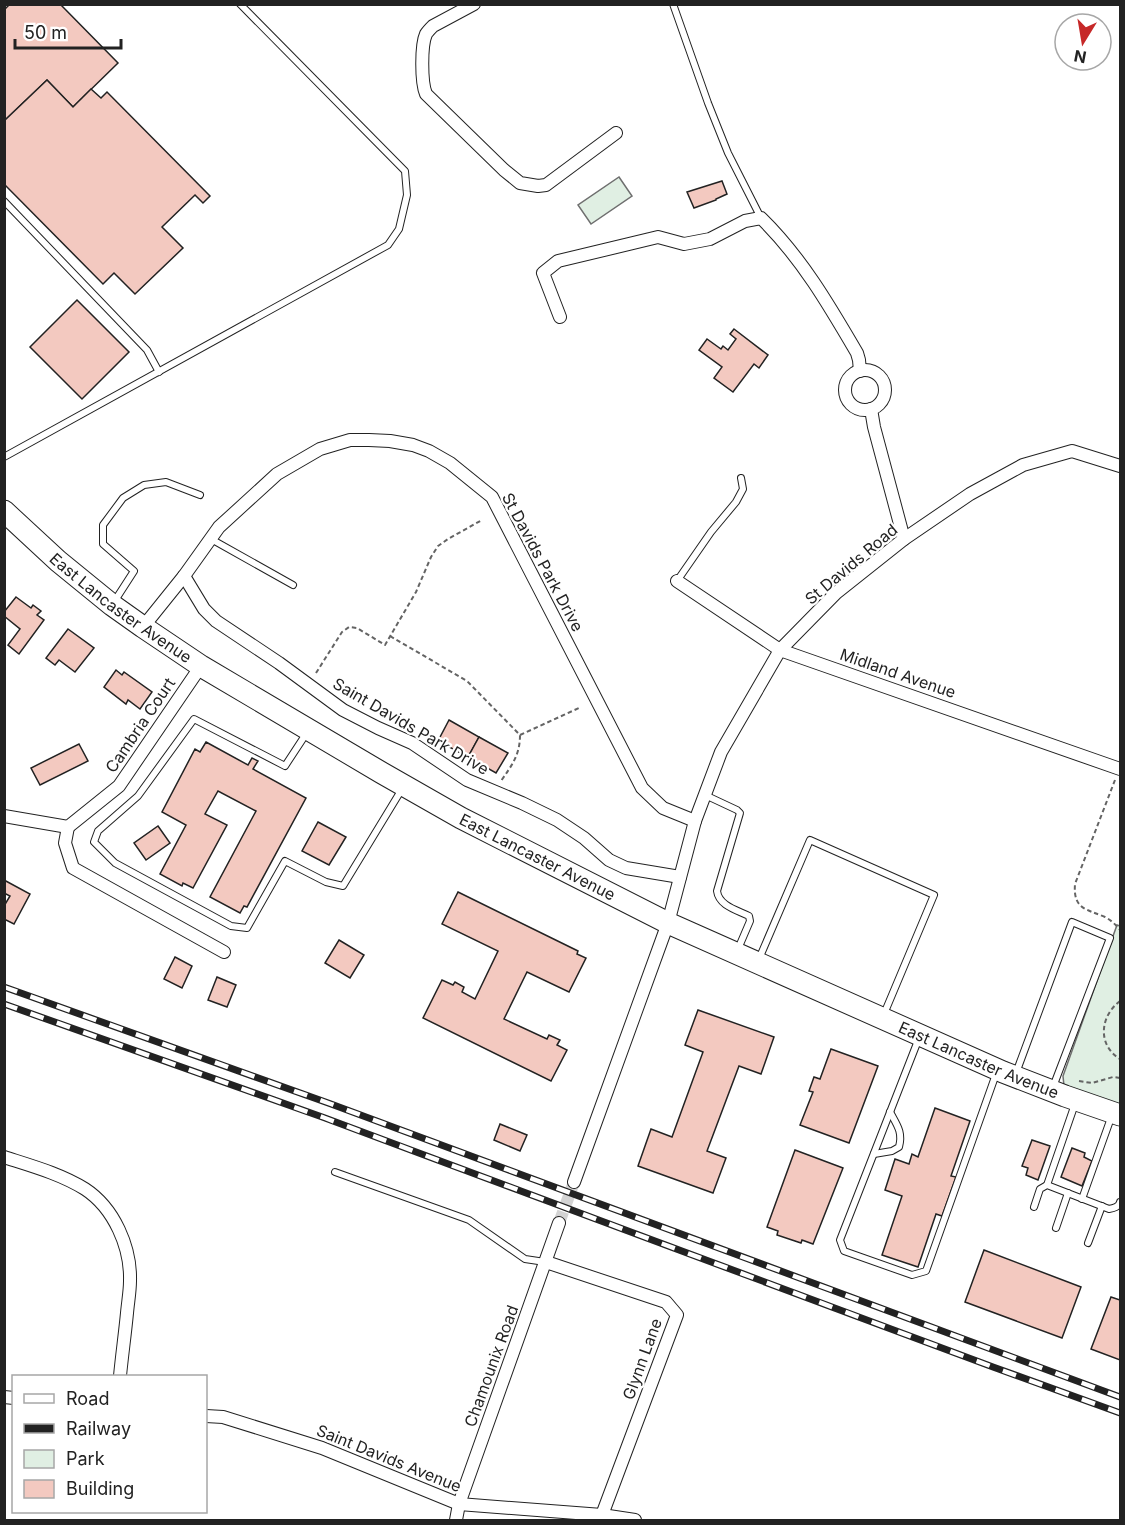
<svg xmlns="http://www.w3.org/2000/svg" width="1125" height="1525" font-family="Inter,sans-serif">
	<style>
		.green { fill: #e0efe3; stroke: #6f6f6f; stroke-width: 1.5 }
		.building { fill: #f3c9c0; stroke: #222; stroke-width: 1.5 }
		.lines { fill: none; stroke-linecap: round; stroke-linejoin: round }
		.minor-tunnel { stroke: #d3d3d3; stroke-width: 12; stroke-dasharray: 12 6; stroke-linecap: butt }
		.service-casing { stroke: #222; stroke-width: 8 }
		.minor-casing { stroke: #222; stroke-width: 14 }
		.trunk-casing { stroke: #222; stroke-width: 23 }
		.path { stroke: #646464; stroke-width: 2; stroke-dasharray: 4.5 3; stroke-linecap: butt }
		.service { stroke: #fff; stroke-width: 6 }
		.minor { stroke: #fff; stroke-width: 12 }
		.trunk { stroke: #fff; stroke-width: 21 }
		.rail-casing { stroke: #222; stroke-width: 7 }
		.rail { stroke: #fff; stroke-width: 4.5; stroke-dasharray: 14; stroke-linecap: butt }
		.labels { text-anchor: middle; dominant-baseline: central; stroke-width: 4.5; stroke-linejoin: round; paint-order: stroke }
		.street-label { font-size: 16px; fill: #222; stroke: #fff }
	</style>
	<rect width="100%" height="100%" fill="#fff"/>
	<g class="green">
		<path d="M 619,177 L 632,196 L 591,224 L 578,205 Z"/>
		<path d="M 1117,925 L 1120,926 L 1120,1115 L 1065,1096 L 1063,1076 Z"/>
	</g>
	<g class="building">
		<path d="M 10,4 L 60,4 L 118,63 L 73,107 L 47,80 L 4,121 L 4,10 Z"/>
		<path d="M 47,80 L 73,107 L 91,89 L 101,98 L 107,92 L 210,196 L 203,203 L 195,195 L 162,227 L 183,248 L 135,294 L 114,273 L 103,284 L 4,184 L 4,121 Z"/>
		<path d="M 722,181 L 727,194 L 716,199 L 716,200 L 694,208 L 687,192 Z"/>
		<path d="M 77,300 L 129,352 L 82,399 L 30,347 Z"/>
		<path d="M 734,329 L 768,355 L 759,368 L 754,364 L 733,392 L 714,378 L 722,367 L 699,350 L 707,339 L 721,349 L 723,346 L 728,350 L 736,339 L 730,334 Z"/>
		<path d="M 16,597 L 31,608 L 33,605 L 41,611 L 37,615 L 44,620 L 19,654 L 8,645 L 20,629 L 4,616 L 4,612 Z"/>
		<path d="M 68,629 L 94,648 L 75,672 L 59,660 L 55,665 L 46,658 Z"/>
		<path d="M 116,670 L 122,675 L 124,672 L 152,692 L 140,709 L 128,700 L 126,704 L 104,687 Z"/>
		<path d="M 449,720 L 479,737 L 468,757 L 438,741 Z"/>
		<path d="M 479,737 L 508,753 L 496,773 L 468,757 Z"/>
		<path d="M 206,742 L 248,765 L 252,758 L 258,761 L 253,769 L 306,798 L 247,907 L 244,906 L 240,913 L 210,897 L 256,811 L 218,791 L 205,814 L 227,825 L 193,888 L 183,883 L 182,886 L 160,874 L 186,825 L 162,812 L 195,749 L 200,752 Z"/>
		<path d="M 79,744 L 88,761 L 40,785 L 31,768 Z"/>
		<path d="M 318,822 L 346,837 L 329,865 L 302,851 Z"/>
		<path d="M 158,826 L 170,843 L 146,860 L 134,843 Z"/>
		<path d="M 4,880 L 30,894 L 14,924 L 4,919 L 4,906 L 10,896 L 4,893 Z"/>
		<path d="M 458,892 L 578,951 L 577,954 L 586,958 L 569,992 L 527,972 L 504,1019 L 547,1039 L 549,1035 L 560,1040 L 557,1045 L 567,1050 L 551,1081 L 423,1018 L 442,980 L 453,985 L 455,982 L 464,987 L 462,992 L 475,999 L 498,951 L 442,924 Z"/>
		<path d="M 339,940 L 364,955 L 350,978 L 325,963 Z"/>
		<path d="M 175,957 L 192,966 L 182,988 L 164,979 Z"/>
		<path d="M 217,977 L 236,985 L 227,1007 L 208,1000 Z"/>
		<path d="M 698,1010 L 774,1037 L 761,1074 L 739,1066 L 707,1151 L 726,1158 L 713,1193 L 638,1166 L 651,1129 L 672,1137 L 703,1052 L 685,1045 Z"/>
		<path d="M 831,1049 L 878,1066 L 849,1143 L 800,1125 L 813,1092 L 809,1091 L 814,1077 L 820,1079 Z"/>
		<path d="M 935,1108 L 970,1121 L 951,1176 L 956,1177 L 942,1216 L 936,1214 L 918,1267 L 882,1255 L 902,1196 L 885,1190 L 895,1159 L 909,1164 L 912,1154 L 918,1157 Z"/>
		<path d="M 500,1124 L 527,1135 L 520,1151 L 494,1140 Z"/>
		<path d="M 1032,1140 L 1050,1146 L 1038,1180 L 1026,1175 L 1028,1168 L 1022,1166 Z"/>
		<path d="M 1072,1148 L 1085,1153 L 1084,1157 L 1092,1161 L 1082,1186 L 1061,1177 Z"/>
		<path d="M 795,1150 L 843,1168 L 813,1244 L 802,1240 L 801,1243 L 777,1235 L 778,1231 L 767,1227 Z"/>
		<path d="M 984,1250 L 1081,1287 L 1062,1338 L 965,1302 Z"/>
		<path d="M 1111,1297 L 1120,1300 L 1120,1360 L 1091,1349 Z"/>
	</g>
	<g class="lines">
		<path class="minor-tunnel" d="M 559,1223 L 574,1182"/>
		<defs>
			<g id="service">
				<path d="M 673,4 L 708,103 L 728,153 L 761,218"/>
				<path d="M 4,201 L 147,350 L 159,372"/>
				<path d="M 4,457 L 388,245 L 399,229 L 407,195 L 405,171 L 240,4"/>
				<path d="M 211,539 L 293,585"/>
				<path d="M 677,581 L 711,532 L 736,502 L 743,489 L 741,478"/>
				<path d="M 114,602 L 134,571 L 103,544 L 103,525 L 123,498 L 144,485 L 166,482 L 200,495"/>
				<path d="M 306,734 L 285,766 L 194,719 L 138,796 L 98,831 L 94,842 L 115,863 L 231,926 L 247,928 L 285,861 L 326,882 L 343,886 L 402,789"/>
				<path d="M 705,795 L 737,810 L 740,813 L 717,891 C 719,906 737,910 749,916 L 750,921 L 738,949"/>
				<path d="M 759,959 L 810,840 L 934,895 L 884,1014"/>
				<path d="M 919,1038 L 840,1240 L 844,1251 L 912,1275 L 926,1271 L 996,1074"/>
				<path d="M 1016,1073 L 1072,922 L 1110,938 L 1053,1087"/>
				<path d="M 874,1154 L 892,1151 L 899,1147 C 903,1132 897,1125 890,1112"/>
				<path d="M 335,1172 L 469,1220 L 525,1259 L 545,1262"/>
				<path d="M 1047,1185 L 1075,1104"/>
				<path d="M 1082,1199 L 1112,1115"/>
				<path d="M 1034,1207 L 1040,1189 L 1047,1185 L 1109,1209 C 1114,1208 1119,1207 1120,1202"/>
				<path d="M 1056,1228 L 1068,1193"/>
				<path d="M 1088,1243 L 1102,1206"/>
			</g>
			<g id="minor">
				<path d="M 474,4 L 433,26 C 430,29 428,31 426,34 C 421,45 421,82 426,94 L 504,170 L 520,183 L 538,186 L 546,185 L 616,133"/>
				<path d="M 560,317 L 543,273 L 558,261 L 658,237 L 684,244 L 710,239 L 745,221 L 761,218 C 801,257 829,305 857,353 L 859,360 L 860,371"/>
				<circle cx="865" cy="390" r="20"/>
				<path d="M 871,409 L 874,427 L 904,539"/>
				<path d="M 184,576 L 204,609 L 216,621 L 279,663 L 343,710 L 378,728 L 412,743 L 467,780 L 522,803 L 557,820 L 584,838 L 609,860 L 626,868 L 680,877"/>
				<path d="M 677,581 L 780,650 L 1120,769"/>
				<path d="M 143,627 L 184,576 L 219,527 L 277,474 L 320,449 L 350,440 L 369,440 L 390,441 L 413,445 L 429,451 L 450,463 L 492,497 L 642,788 L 663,808 L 695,821"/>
				<path d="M 4,816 L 68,827 L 119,786 L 201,666"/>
				<path d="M 68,827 L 65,843 L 73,868 L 224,952"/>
				<path d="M 4,1157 C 32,1166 61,1174 85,1189 C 114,1208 131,1247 130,1281 C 130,1291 128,1302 127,1313 C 125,1334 122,1355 120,1376"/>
				<path d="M 574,1182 L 668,923 L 695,821 L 721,752 L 780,650 L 836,593 L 904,539 L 970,494 L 1023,465 L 1072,451 L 1120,466"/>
				<path d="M 546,1262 L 666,1302 L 677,1315 L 602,1515"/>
				<path d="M 4,1397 L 14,1398"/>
				<path d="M 206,1416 L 223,1417 L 322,1448 L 459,1504 L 602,1515 L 635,1520"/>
				<path d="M 456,1520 L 459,1504 L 559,1223"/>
			</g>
			<g id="trunk">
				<path id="s1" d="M 4,511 L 58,561 L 112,605 L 143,627 L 201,666 L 382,773 L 461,818 L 668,923 L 1003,1072 L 1065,1096 L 1120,1115"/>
			</g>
		</defs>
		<use href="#service" class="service-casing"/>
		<use href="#minor" class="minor-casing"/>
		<use href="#trunk" class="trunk-casing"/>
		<g class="path">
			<path d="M 390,636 L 467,681 L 520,735 C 520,755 512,765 501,781"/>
			<path d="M 316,673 L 342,632 L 349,627 L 357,628 L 385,645 L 416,592 L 431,557 L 438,546 L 448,539 L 482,520"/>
			<path d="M 520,735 L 579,708"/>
			<path d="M 1115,780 L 1075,884 C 1073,909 1086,909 1105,917 C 1111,920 1116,925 1120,930"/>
			<path d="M 1120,1001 C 1100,1016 1097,1045 1120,1059"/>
			<path d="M 1079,1081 L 1092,1083 L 1113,1077 L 1120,1078"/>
		</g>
		<use href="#service" class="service"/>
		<use href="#minor" class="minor"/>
		<use href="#trunk" class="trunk"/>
		<defs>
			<g id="rail">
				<path d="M 4,987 L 331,1104 L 1120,1397"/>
				<path d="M 4,1004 L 325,1118 L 993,1367 L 1120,1413"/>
			</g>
		</defs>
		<use href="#rail" class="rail-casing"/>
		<use href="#rail" class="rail"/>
	</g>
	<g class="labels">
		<g class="street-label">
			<text transform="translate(543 562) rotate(62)">St Davids Park Drive</text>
			<text transform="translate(851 564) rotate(-40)">St Davids Road</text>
			<text stroke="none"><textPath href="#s1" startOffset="152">East Lancaster Avenue</textPath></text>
			<text transform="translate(898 673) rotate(19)">Midland Avenue</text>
			<text transform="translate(140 725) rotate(-56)">Cambria Court</text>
			<text transform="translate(411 726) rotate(30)">Saint Davids Park Drive</text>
			<text stroke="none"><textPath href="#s1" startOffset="638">East Lancaster Avenue</textPath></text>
			<text stroke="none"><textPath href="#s1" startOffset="1124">East Lancaster Avenue</textPath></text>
			<text transform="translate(642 1359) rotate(-70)">Glynn Lane</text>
			<text transform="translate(491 1366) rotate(-70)">Chamounix Road</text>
			<text transform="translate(389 1458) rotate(22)">Saint Davids Avenue</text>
		</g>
	</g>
	<rect width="1125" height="1525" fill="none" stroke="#222222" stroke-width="12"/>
	<rect x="12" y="1375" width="195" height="138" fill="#ffffff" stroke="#a7a7a7" stroke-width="1.5"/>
	<rect x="24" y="1394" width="30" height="9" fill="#ffffff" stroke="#a7a7a7" stroke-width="1.5"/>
	<text x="66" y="1405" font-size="18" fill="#222222">Road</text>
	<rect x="24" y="1424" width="30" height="9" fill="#222222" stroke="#a7a7a7" stroke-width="1.5"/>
	<text x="66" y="1435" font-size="18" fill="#222222">Railway</text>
	<rect x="24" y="1450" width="30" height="18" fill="#e0efe3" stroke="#a7a7a7" stroke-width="1.5"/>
	<text x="66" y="1465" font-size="18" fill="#222222">Park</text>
	<rect x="24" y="1480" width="30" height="18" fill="#f3c9c0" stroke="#a7a7a7" stroke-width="1.5"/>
	<text x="66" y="1495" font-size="18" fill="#222222">Building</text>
	<g transform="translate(1083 42) rotate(191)"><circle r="28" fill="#ffffff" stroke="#a7a7a7" stroke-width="1.5"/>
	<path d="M0-4.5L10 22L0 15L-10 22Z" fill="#c62828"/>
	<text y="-9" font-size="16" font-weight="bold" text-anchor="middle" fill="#222222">N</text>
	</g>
	<path d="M15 39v9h106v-9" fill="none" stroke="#222222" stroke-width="3"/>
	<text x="24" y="39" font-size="18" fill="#222222" stroke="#ffffff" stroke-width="4.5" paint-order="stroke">50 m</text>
</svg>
